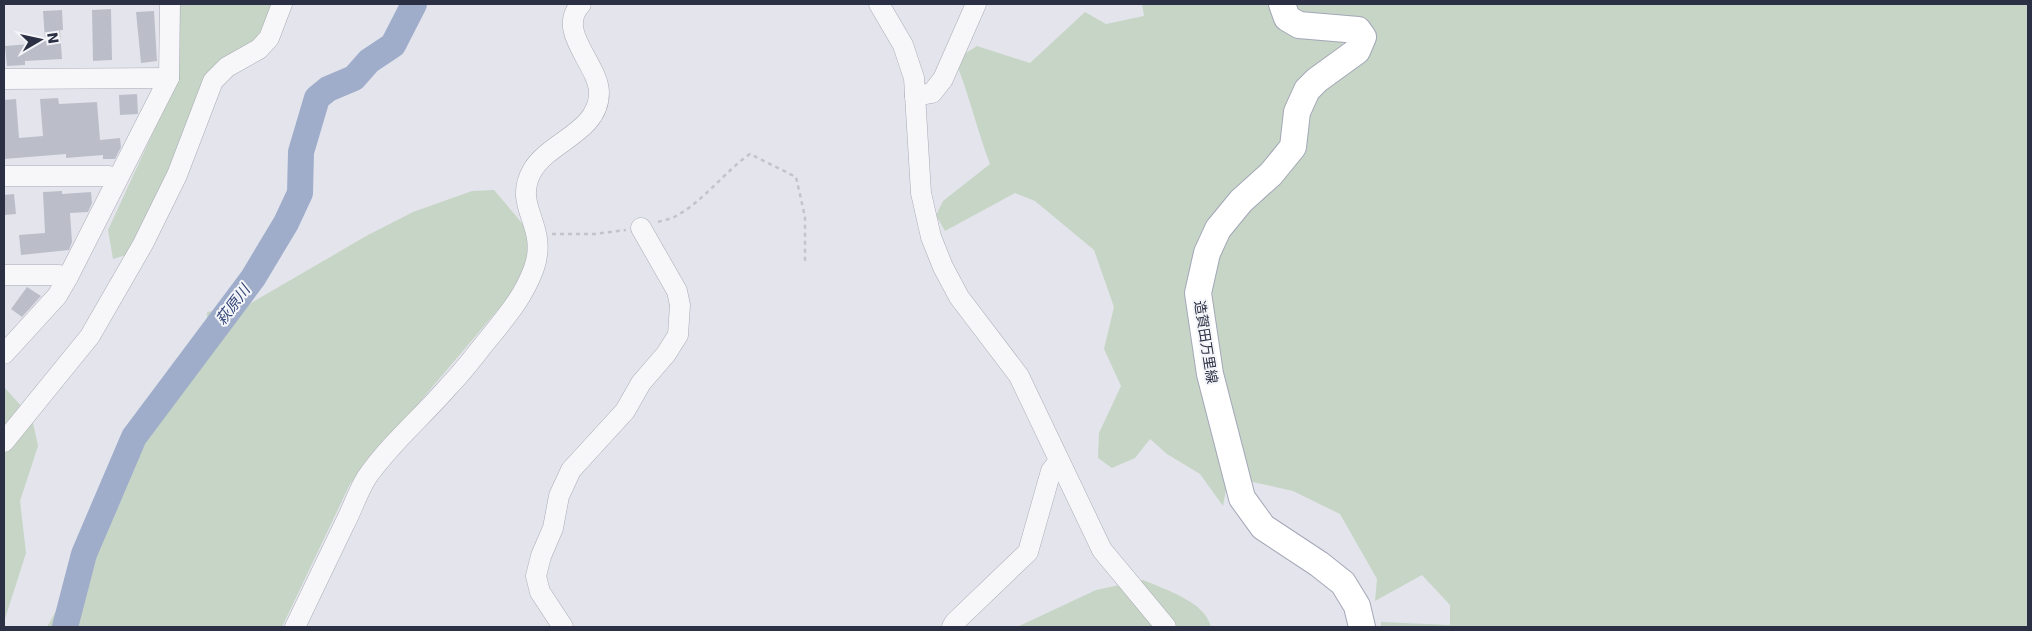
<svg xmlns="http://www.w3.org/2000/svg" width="2032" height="631" font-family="'DejaVu Sans','Noto Sans JP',sans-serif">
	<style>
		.green { fill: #c6d5c5 }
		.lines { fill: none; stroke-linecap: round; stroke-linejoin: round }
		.river { stroke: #9fadcb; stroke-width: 26 }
		.building { fill: #bbbec9 }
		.minor-casing { stroke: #a9abb6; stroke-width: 21 }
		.major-casing { stroke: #a3a7b7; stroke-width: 28 }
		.path { stroke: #c2c3cb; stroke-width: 2.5; stroke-dasharray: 4 4; stroke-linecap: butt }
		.minor { stroke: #f7f7fa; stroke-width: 20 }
		.major { stroke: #fff; stroke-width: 26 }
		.labels { text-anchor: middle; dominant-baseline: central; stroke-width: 4; stroke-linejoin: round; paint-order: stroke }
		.street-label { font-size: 14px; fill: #2b3044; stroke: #f4f5f9 }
		.water-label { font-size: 15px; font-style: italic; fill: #354778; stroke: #f4f5f9 }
	</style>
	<rect width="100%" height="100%" fill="#e4e5ec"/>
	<g class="green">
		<path d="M 178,4 L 279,4 L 267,33 L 213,74 L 162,196 L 129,254 L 113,259 L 108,230 L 175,85 Z"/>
		<path d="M 1142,4 L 1279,4 L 1344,39 L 1341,51 L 1284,147 L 1195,261 L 1228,479 L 1223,506 L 1200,474 L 1167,454 L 1150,439 L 1135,458 L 1112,468 L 1098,458 L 1099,433 L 1121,386 L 1104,349 L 1114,307 L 1094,250 L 1035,201 L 1015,193 L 945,231 L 936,215 L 943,201 L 990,164 C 977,130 969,94 955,60 L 977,46 L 1030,63 L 1085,12 L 1106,24 L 1144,16 Z"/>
		<path d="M 1287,4 L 2028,4 L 2028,627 L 1381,627 L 1381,622 L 1450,625 L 1450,605 L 1422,575 L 1375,601 L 1377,579 L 1340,514 L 1293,491 L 1244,480 L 1205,293 L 1213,255 L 1302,113 L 1365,47 L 1301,20 Z"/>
		<path d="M 494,190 C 504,202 515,214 524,226 C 538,248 518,280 507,299 L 350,484 L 282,627 L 47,627 L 86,557 L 142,406 L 209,348 L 207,312 L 246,306 L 368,235 L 413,212 L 472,191 Z"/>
		<path d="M 4,387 L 32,418 L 38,446 L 20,501 L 26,553 L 4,622 Z"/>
		<path d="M 1143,580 C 1164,589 1206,602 1211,627 L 1017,627 L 1096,590 Z"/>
	</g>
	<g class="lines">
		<path class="river" d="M 65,627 L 84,554 L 134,437 L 253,278 L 286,223 L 300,193 L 301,152 L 317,98 L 328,89 L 354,78 L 369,61 L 393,45 L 414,4"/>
	</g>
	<g class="building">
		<path d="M 111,9 L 112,60 L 93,61 L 92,10 Z"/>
		<path d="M 62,10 L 63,30 L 60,30 L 62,59 L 25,61 L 25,65 L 7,66 L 5,46 L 42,43 L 42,40 L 45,40 L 43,11 Z"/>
		<path d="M 154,11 L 157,61 L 141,63 L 136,12 Z"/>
		<path d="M 137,94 L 138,114 L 120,115 L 119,95 Z"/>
		<path d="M 58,98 L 59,104 L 97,102 L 100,140 L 120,138 L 121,147 L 115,159 L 103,159 L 103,155 L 66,158 L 66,154 L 4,159 L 4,100 L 16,99 L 19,138 L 43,136 L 40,99 Z"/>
		<path d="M 62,191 L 62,194 L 91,192 L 92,203 L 88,212 L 70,213 L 72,242 L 69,250 L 21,255 L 19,235 L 45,233 L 43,192 Z"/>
		<path d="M 14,194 L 16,214 L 4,215 L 4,195 Z"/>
		<path d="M 27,287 L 41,296 L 22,317 L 11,309 Z"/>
	</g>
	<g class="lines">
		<defs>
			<g id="minor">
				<path d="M 879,4 L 903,45 L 914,78 L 921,193 L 931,237 L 943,267 L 959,297 L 1019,376 L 1102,550 L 1166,627"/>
				<path d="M 4,79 L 169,78"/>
				<path d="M 915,96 L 932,93 L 943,79 L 976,4"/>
				<path d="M 4,176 L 109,176 L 117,179"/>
				<path d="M 4,275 L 59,275 L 68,277"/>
				<path d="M 4,354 L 57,296 L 68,277 L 169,78 L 170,4"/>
				<path d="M 4,442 L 90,336 L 143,244 L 177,175 L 213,81 L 227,67 L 259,49 L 269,38 L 282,4"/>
				<path d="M 295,627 C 311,593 328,559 344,525 C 352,510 358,491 367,477 C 390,444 422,417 448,387 C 463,372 476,354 489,338 C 507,316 524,296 534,268 C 549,225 512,207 532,171 C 548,142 599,132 599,93 C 599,64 555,31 581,4"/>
				<path d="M 563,627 L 540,592 L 536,576 L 541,556 L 553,528 L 559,496 L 571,470 L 625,411 L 641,383 L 666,354 L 678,335 L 680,305 L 677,291 L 641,228"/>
				<path d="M 952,627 L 955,622 L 1028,552 L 1051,471 L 1059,461"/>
			</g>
			<path id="major" d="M 1282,4 L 1287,18 L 1299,25 L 1358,30 L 1363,37 L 1357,51 L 1317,80 L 1307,90 L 1297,112 L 1293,147 L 1271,174 L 1241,201 L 1218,229 L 1207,253 L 1198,293 L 1210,374 L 1242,498 L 1263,527 L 1319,564 L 1343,583 L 1357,606 L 1362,627"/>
		</defs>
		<use href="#minor" class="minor-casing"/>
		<use href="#major" class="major-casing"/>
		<g class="path">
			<path d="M 658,222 C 664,220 671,219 676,216 C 704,201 724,172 750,154 L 796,177 L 805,217 L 805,261"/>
			<path d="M 552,234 L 595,234 L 626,230"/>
		</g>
		<use href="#minor" class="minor"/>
		<use href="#major" class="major"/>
	</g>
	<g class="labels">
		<g class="street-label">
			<text transform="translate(1206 342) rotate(81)">造賀田万里線</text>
		</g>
		<g class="water-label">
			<text transform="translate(233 305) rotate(-53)">萩原川</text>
		</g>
	</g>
	<rect width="2032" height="631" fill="none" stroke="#2b3044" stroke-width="10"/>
	<g transform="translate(40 40) rotate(81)" stroke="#f4f5f9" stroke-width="4" paint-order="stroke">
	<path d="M0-4L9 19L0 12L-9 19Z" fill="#2b3044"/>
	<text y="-8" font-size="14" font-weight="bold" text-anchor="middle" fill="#2b3044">N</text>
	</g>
</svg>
